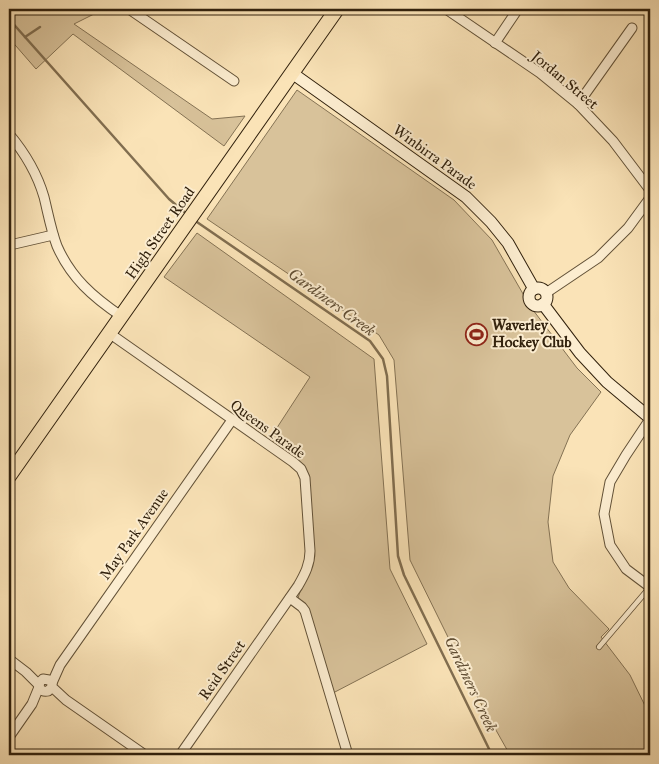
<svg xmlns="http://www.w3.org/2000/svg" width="659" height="764" font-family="'IM FELL Great Primer',serif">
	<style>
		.green { fill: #d8c29a; stroke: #847254 }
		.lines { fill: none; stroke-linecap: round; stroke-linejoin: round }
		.stream { stroke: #816e50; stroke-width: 2.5 }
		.lane-casing { stroke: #635238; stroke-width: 6 }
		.street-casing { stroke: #635238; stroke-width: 11 }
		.secondary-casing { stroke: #31210d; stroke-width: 13 }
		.primary-casing { stroke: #31210d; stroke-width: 16 }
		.lane { stroke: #fcedd0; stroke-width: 4.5 }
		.street { stroke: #fcedd0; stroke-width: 9 }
		.secondary { stroke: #fcedd0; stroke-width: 11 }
		.primary { stroke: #fae3b7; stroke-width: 14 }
		.labels { text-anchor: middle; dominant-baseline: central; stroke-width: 4; stroke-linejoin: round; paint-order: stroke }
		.street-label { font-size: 15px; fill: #31210d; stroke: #fcedd0 }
		.poi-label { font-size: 15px; font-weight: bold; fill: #31210d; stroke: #fcedd0; text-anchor: start }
		.water-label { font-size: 16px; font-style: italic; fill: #604e34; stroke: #fcedd0 }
	</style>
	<rect width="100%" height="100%" fill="#fae3b7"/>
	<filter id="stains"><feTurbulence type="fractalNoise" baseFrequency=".004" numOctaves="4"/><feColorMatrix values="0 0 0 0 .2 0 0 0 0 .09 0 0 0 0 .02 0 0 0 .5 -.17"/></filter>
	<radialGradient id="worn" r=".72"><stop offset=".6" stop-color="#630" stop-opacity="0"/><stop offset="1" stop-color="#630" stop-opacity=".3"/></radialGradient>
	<g class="green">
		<path d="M 9,9 L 104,9 L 74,24 L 212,119 L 245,116 L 224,146 L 73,34 L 36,69 L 9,38 Z"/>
		<path d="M 297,90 L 454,200 L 492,240 L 530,306 L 577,368 L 601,392 L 570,435 L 553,476 L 548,522 L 553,562 L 569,588 L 609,629 L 601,637 L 630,675 L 650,716 L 650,755 L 510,755 L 479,700 L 410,560 L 394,360 L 379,335 L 207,219 Z"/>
		<path d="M 197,233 L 374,359 L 390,569 L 427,644 L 333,693 L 298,598 L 300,592 L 310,573 L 314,555 L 309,475 C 302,459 283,450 269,440 L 310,377 L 164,277 Z"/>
	</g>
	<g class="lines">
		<g class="stream">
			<path d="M 9,19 L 169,199 L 188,215"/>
			<path d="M 25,37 L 40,27"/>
			<path d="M 194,220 L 370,341 L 383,359 L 387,376 L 398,556 L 404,575 L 492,755"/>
		</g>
		<defs>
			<path id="lane" d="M 599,647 L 650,587"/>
			<g id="street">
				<path d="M 129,9 L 234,81"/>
				<path d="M 446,9 L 540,73 L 578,104 L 613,141 L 650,190"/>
				<path d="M 495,43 L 518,9"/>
				<path d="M 578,104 L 632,28"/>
				<path d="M 9,134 C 25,153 37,173 44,197 C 48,213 51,230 57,246 C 71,278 93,297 121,316"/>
				<path d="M 10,245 L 53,235"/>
				<path d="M 546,293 L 598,258 L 628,228 L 650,198"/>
				<path d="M 109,333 L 293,462 L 301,469 L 305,478 L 310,551 C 310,564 305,574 298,586 L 180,755"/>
				<path d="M 644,413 L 650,405"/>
				<path d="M 650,419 L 626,455 L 610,482 L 604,514 L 610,545 L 626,569 L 650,587"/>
				<path d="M 290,598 L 302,607 L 305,611 L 348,755"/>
				<path d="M 9,659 L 26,672 L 39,685"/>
				<path d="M 52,683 L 60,665 L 232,420"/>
				<path d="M 52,687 L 48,691 C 39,693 36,684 43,679 L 49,680 L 52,683 L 52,687 L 66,700 L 145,755"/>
				<path d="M 9,737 L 32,704 L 39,687"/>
			</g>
			<g id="secondary">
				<path d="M 292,73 L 466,197 L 491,222 L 508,243 L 534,289"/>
				<circle cx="538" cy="297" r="9"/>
				<path d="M 543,304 L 580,353 L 607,382 L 650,418"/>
			</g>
			<path id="primary" d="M 9,476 L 337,9"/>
		</defs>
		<use href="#lane" class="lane-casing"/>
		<use href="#street" class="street-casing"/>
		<use href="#secondary" class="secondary-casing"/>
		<use href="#primary" class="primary-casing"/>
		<use href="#lane" class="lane"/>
		<use href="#street" class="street"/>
		<use href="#secondary" class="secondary"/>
		<use href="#primary" class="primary"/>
	</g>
	<defs>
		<symbol id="stadium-ring" viewBox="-11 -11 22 22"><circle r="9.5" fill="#fcedd0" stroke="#8f2418" stroke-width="1.5"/><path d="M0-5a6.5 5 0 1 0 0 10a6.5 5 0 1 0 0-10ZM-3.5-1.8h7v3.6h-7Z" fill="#8f2418"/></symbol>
	</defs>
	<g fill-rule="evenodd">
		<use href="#stadium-ring" x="464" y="322" width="25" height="25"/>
	</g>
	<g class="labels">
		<g class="street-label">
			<text transform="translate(565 80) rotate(40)">Jordan Street</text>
			<text transform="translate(435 157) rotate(36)">Winbirra Parade</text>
			<text transform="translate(160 233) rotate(-55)">High Street Road</text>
			<text transform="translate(268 429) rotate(36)">Queens Parade</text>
			<text transform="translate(134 534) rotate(-55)">May Park Avenue</text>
			<text transform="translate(222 670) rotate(-55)">Reid Street</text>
		</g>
		<g class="poi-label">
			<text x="492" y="325">Waverley<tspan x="492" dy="17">Hockey Club</tspan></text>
		</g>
		<g class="water-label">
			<text transform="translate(332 302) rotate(36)">Gardiners Creek</text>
			<text transform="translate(471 684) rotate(65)">Gardiners Creek</text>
		</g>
	</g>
	<rect width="659" height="764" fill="none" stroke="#fae3b7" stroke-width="30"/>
	<rect x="10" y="10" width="639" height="744" fill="none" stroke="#31210d" stroke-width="2.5"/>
	<rect x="15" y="15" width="629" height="734" fill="none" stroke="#31210d"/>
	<rect width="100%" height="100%" filter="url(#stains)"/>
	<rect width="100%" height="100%" fill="url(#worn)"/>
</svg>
